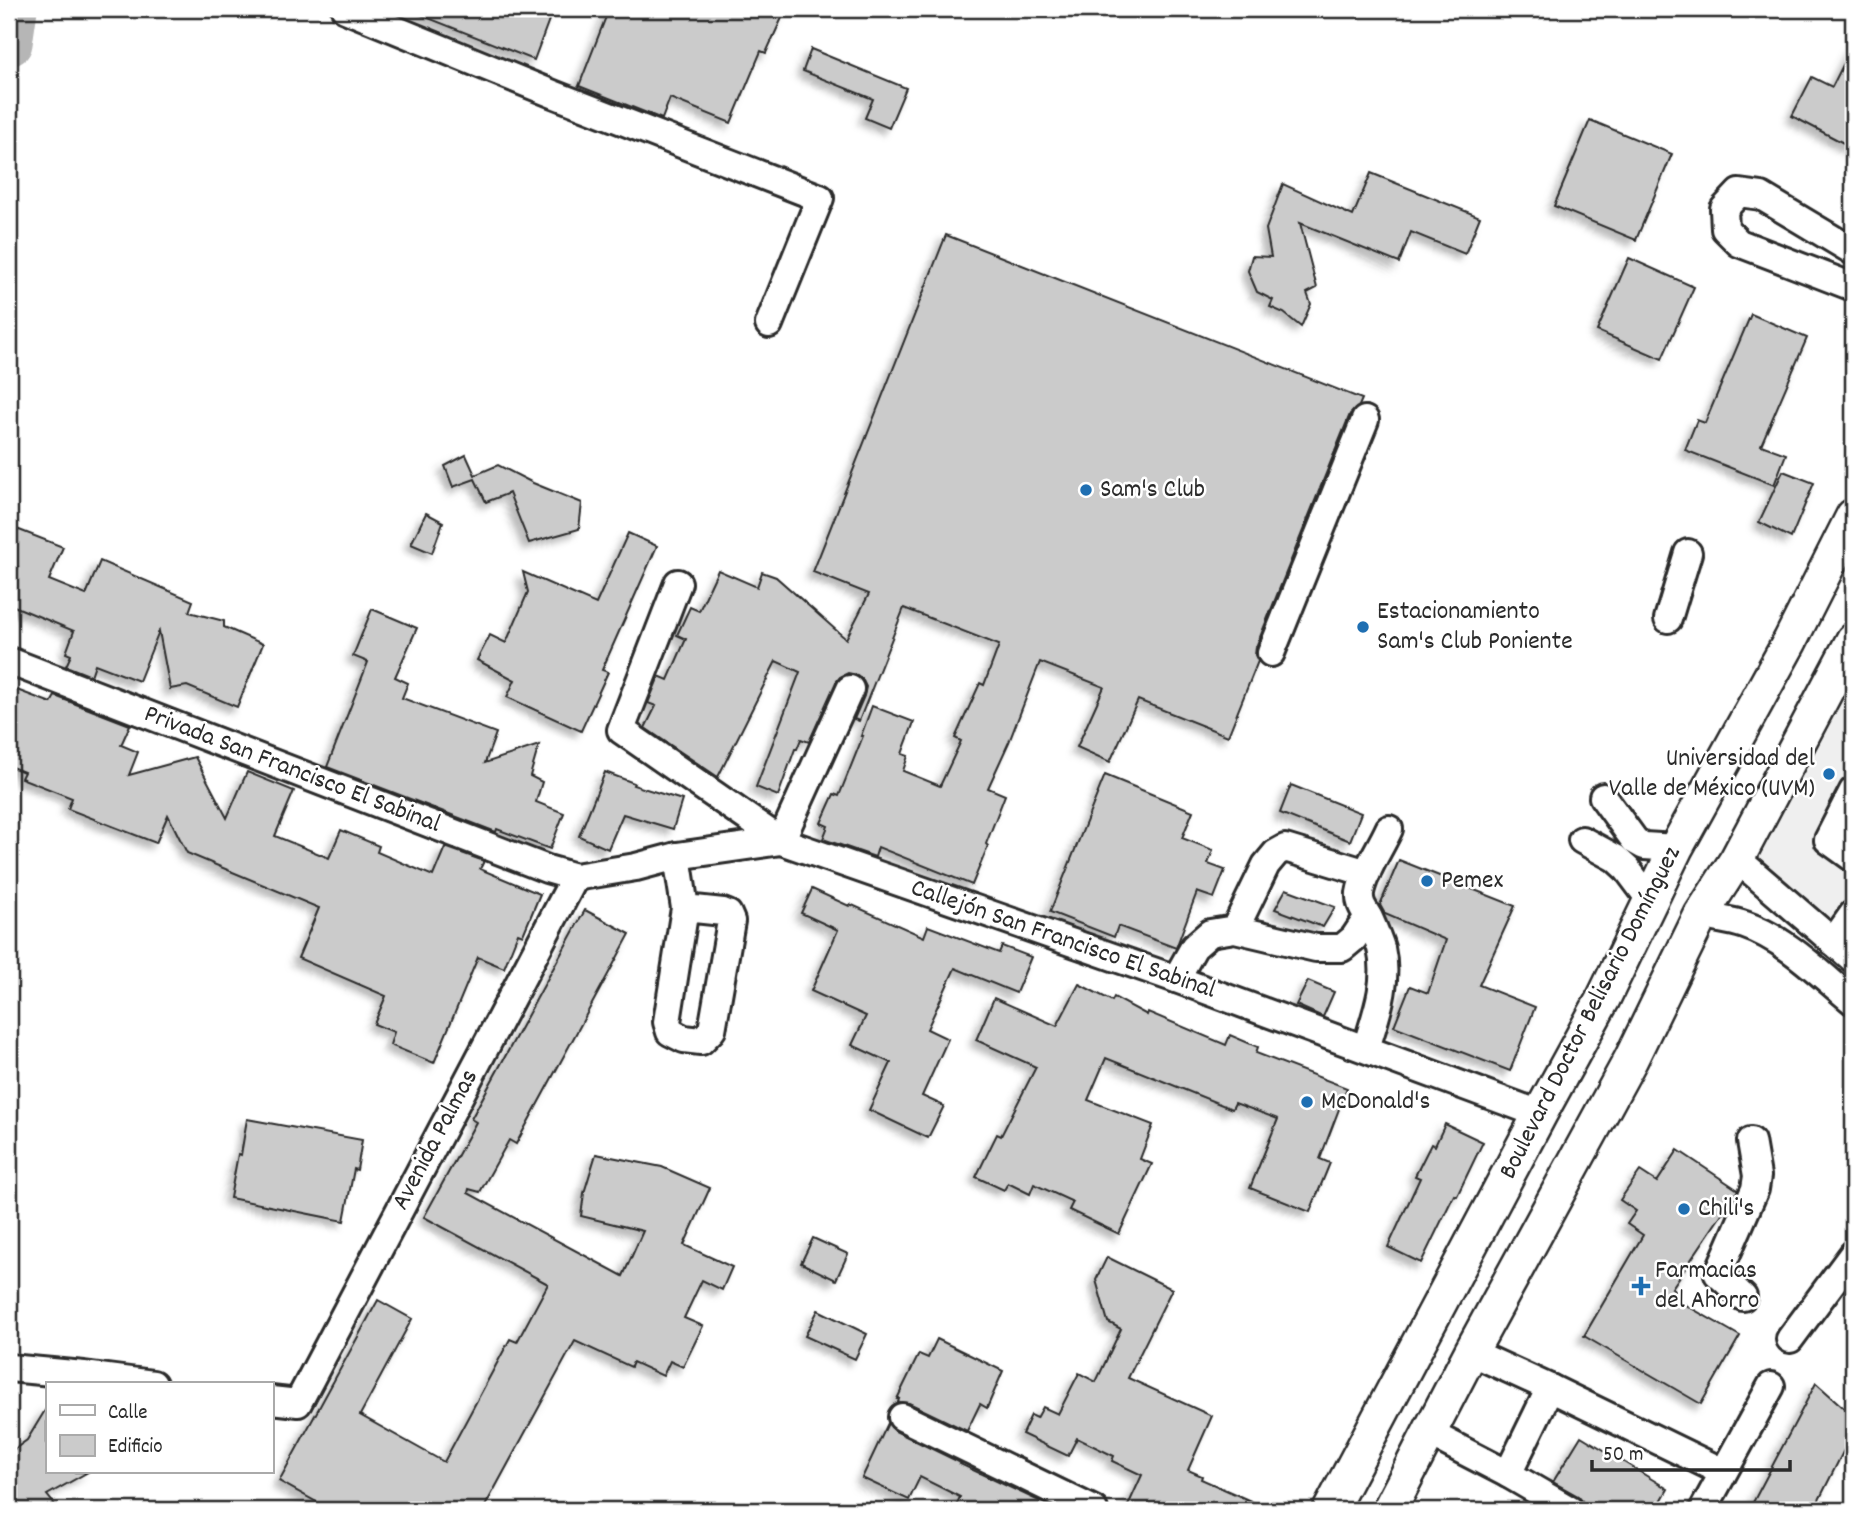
<svg xmlns="http://www.w3.org/2000/svg" width="1862" height="1519" font-family="Dekko,sans-serif">
	<style>
		.built { fill: #efefef }
		.lines { fill: none; stroke-linecap: round; stroke-linejoin: round }
		.river { stroke: #b6b6b6; stroke-width: 47 }
		.building { fill: #cbcbcb; stroke: #2b2b2b; stroke-width: 2; filter: url(#shadow) }
		.minor-casing { stroke: #2b2b2b; stroke-width: 32 }
		.major-casing { stroke: #2b2b2b; stroke-width: 38 }
		.minor { stroke: #fff; stroke-width: 26 }
		.major { stroke: #fff; stroke-width: 33 }
		.poi-dot { fill: #1f6fb2; stroke: #fff; stroke-width: 2.5 }
		.labels { text-anchor: middle; dominant-baseline: central; stroke-width: 5; stroke-linejoin: round; paint-order: stroke }
		.poi-label { font-size: 26px; fill: #2b2b2b; stroke: #fff; text-anchor: start }
		.street-label { font-size: 26px; fill: #2b2b2b; stroke: #fff }
	</style>
	<defs>
		<filter id="shadow"><feDropShadow dx="-6" dy="6" stdDeviation="3.5" flood-color="#0004"/></filter>
	</defs>
	<rect width="100%" height="100%" fill="#fff"/>
	<filter id="ink" filterUnits="userSpaceOnUse"><feTurbulence type="fractalNoise" baseFrequency=".0143" numOctaves="2"/><feDisplacementMap in="SourceGraphic" scale="14" xChannelSelector="R" yChannelSelector="G"/><feConvolveMatrix kernelMatrix="1 2 1 2 8 2 1 2 1" color-interpolation-filters="sRGB"/></filter>
	<g filter="url(#ink)">
		<path class="built" d="M 1853,681 L 1853,943 L 1755,866 Z"/>
		<g class="lines">
			<path class="river" d="M 9,43 L 14,9"/>
		</g>
		<g class="building">
			<path d="M 409,9 L 553,9 L 534,60 L 408,10 Z"/>
			<path d="M 609,9 L 786,9 L 766,53 L 761,51 L 731,123 L 670,98 L 662,119 L 579,86 Z"/>
			<path d="M 1853,45 L 1853,148 L 1792,116 L 1812,77 L 1832,87 Z"/>
			<path d="M 811,49 L 906,88 L 889,128 L 865,118 L 873,99 L 803,71 Z"/>
			<path d="M 1590,120 L 1672,154 L 1636,240 L 1554,206 Z"/>
			<path d="M 1371,173 L 1480,217 L 1465,254 L 1411,232 L 1399,263 L 1300,223 L 1317,288 L 1307,293 L 1311,304 L 1301,327 L 1284,313 L 1270,307 L 1273,300 L 1257,292 L 1248,271 L 1252,256 L 1271,257 L 1266,229 L 1283,184 L 1353,216 Z"/>
			<path d="M 946,235 L 1362,399 L 1359,406 L 1350,414 L 1256,647 L 1255,655 L 1258,661 L 1228,736 L 1138,700 L 1110,762 L 1077,747 L 1104,687 L 1040,662 L 1009,742 L 988,788 L 1005,795 L 986,844 L 988,846 L 972,885 L 878,847 L 875,857 L 823,839 L 828,826 L 821,823 L 834,794 L 839,796 L 863,736 L 861,736 L 872,706 L 914,722 L 902,754 L 908,756 L 903,771 L 940,786 L 961,741 L 955,738 L 980,683 L 984,685 L 999,645 L 904,608 L 859,721 L 854,719 L 864,696 L 866,687 L 862,679 L 857,675 L 848,673 L 840,677 L 836,682 L 809,742 L 801,739 L 797,749 L 795,749 L 778,796 L 756,787 L 800,672 L 776,661 L 718,777 L 645,728 L 656,706 L 648,703 L 659,676 L 668,680 L 686,639 L 677,635 L 690,607 L 699,611 L 718,570 L 757,587 L 762,572 L 776,577 L 846,639 L 869,594 L 813,572 Z"/>
			<path d="M 1629,258 L 1694,287 L 1662,359 L 1597,331 Z"/>
			<path d="M 1751,314 L 1807,338 L 1761,445 L 1786,454 L 1774,485 L 1685,450 L 1697,420 L 1705,423 Z"/>
			<path d="M 466,455 L 475,475 L 498,465 L 533,483 L 582,503 L 579,529 L 529,543 L 509,493 L 486,502 L 475,479 L 453,487 L 445,466 Z"/>
			<path d="M 1783,471 L 1814,483 L 1791,538 L 1759,522 Z"/>
			<path d="M 426,513 L 443,522 L 432,553 L 411,544 Z"/>
			<path d="M 9,526 L 63,547 L 49,580 L 86,595 L 100,561 L 193,601 L 189,612 L 224,621 L 224,627 L 263,644 L 237,707 L 187,686 L 170,689 L 159,631 L 139,681 L 95,664 L 91,676 L 66,666 L 71,655 L 66,653 L 74,631 L 9,604 L 9,588 L 18,567 L 9,563 Z"/>
			<path d="M 628,533 L 657,546 L 602,670 L 608,672 L 581,731 L 507,697 L 515,680 L 477,660 L 490,635 L 506,643 L 528,592 L 523,572 L 596,604 Z"/>
			<path d="M 372,609 L 417,628 L 395,677 L 408,683 L 402,698 L 496,733 L 485,763 L 539,745 L 530,776 L 542,782 L 536,802 L 564,813 L 550,849 L 497,829 L 496,832 L 327,767 L 368,662 L 353,656 Z"/>
			<path d="M 9,687 L 51,703 L 55,696 L 130,725 L 121,745 L 138,752 L 129,775 L 195,757 L 227,818 L 247,772 L 294,791 L 275,836 L 329,858 L 341,830 L 379,846 L 377,852 L 433,876 L 445,847 L 484,861 L 480,869 L 540,894 L 523,935 L 518,933 L 504,968 L 478,957 L 434,1063 L 390,1045 L 394,1032 L 374,1024 L 386,996 L 298,958 L 319,908 L 187,853 L 168,815 L 156,843 L 68,809 L 72,798 L 21,778 L 24,772 L 9,766 Z"/>
			<path d="M 605,772 L 634,783 L 633,785 L 682,800 L 673,829 L 623,814 L 608,849 L 579,836 Z"/>
			<path d="M 1105,775 L 1193,811 L 1182,838 L 1213,850 L 1208,864 L 1225,870 L 1214,898 L 1197,892 L 1176,948 L 1118,926 L 1114,937 L 1050,912 Z"/>
			<path d="M 1291,785 L 1361,813 L 1350,841 L 1280,813 Z"/>
			<path d="M 1399,860 L 1515,906 L 1479,985 L 1535,1007 L 1510,1071 L 1394,1026 L 1410,986 L 1428,993 L 1446,940 L 1385,914 L 1380,905 Z"/>
			<path d="M 812,889 L 849,906 L 850,904 L 924,937 L 928,926 L 999,953 L 1002,946 L 1031,957 L 1016,993 L 955,968 L 927,1029 L 948,1039 L 922,1096 L 944,1106 L 928,1138 L 869,1110 L 891,1063 L 852,1045 L 866,1016 L 811,991 L 838,930 L 801,913 Z"/>
			<path d="M 1286,889 L 1335,907 L 1323,927 L 1275,909 Z"/>
			<path d="M 585,910 L 630,934 L 516,1144 L 509,1140 L 480,1192 L 469,1189 L 468,1193 L 623,1276 L 643,1231 L 581,1216 L 584,1193 L 596,1154 L 662,1167 L 710,1188 L 684,1245 L 732,1267 L 722,1290 L 702,1280 L 684,1318 L 703,1326 L 683,1367 L 670,1361 L 663,1376 L 633,1362 L 631,1367 L 575,1341 L 483,1510 L 331,1510 L 279,1481 L 378,1300 L 412,1319 L 360,1415 L 444,1462 L 510,1339 L 517,1342 L 548,1284 L 424,1217 L 476,1122 L 471,1119 Z"/>
			<path d="M 1308,981 L 1334,992 L 1323,1017 L 1296,1005 Z"/>
			<path d="M 1079,984 L 1112,1001 L 1114,997 L 1147,1015 L 1148,1012 L 1226,1045 L 1230,1035 L 1258,1047 L 1256,1053 L 1347,1088 L 1320,1159 L 1330,1163 L 1310,1212 L 1250,1188 L 1278,1119 L 1235,1103 L 1232,1109 L 1106,1058 L 1088,1100 L 1153,1125 L 1140,1159 L 1152,1164 L 1119,1234 L 1069,1210 L 1073,1202 L 1034,1184 L 1030,1194 L 1008,1183 L 1004,1190 L 976,1177 L 997,1134 L 1001,1136 L 1036,1067 L 976,1040 L 994,998 L 1057,1026 Z"/>
			<path d="M 247,1119 L 362,1140 L 357,1170 L 354,1169 L 344,1221 L 230,1198 L 238,1154 L 241,1155 Z"/>
			<path d="M 1445,1124 L 1483,1142 L 1457,1196 L 1454,1195 L 1421,1263 L 1388,1247 L 1420,1178 L 1415,1176 L 1431,1144 L 1435,1146 Z"/>
			<path d="M 1678,1150 L 1738,1190 L 1672,1288 L 1675,1290 L 1672,1297 L 1740,1336 L 1701,1404 L 1584,1336 L 1643,1235 L 1627,1224 L 1636,1211 L 1620,1200 L 1640,1171 L 1657,1182 Z"/>
			<path d="M 813,1238 L 848,1254 L 836,1280 L 801,1263 Z"/>
			<path d="M 1107,1257 L 1172,1289 L 1128,1378 L 1212,1416 L 1188,1470 L 1202,1476 L 1201,1479 L 1271,1510 L 1126,1510 L 1142,1475 L 1112,1461 L 1114,1456 L 1077,1438 L 1068,1456 L 1022,1434 L 1031,1415 L 1037,1418 L 1043,1407 L 1058,1414 L 1079,1373 L 1096,1382 L 1121,1329 L 1108,1322 L 1096,1280 Z"/>
			<path d="M 818,1310 L 867,1334 L 855,1359 L 805,1336 Z"/>
			<path d="M 937,1339 L 1003,1371 L 987,1408 L 980,1404 L 967,1431 L 909,1403 L 898,1402 L 899,1399 L 897,1399 L 919,1354 L 928,1358 Z"/>
			<path d="M 1816,1383 L 1853,1416 L 1853,1432 L 1814,1510 L 1749,1510 Z"/>
			<path d="M 47,1407 L 47,1472 L 88,1472 L 47,1495 L 59,1510 L 9,1510 L 9,1453 L 27,1440 Z"/>
			<path d="M 888,1423 L 895,1431 L 961,1463 L 960,1464 L 1058,1510 L 954,1510 L 960,1497 L 920,1477 L 909,1500 L 862,1478 Z"/>
			<path d="M 1581,1436 L 1668,1489 L 1656,1510 L 1591,1510 L 1585,1506 L 1583,1502 L 1578,1496 L 1553,1482 Z"/>
		</g>
		<g class="lines">
			<defs>
				<g id="minor">
					<path d="M 345,9 L 553,94 L 820,198 L 769,324"/>
					<path d="M 1853,251 L 1761,196 L 1739,193 L 1724,209 L 1725,229 L 1739,243 L 1853,287"/>
					<path d="M 678,583 L 621,730 L 781,841 L 850,689"/>
					<path d="M 1668,619 L 1688,553"/>
					<path d="M 1271,653 L 1365,420"/>
					<path d="M 9,661 L 547,869 L 575,877 L 636,867 L 677,856 L 781,841 L 1176,979 L 1540,1114"/>
					<path d="M 1853,791 L 1828,840 L 1853,858"/>
					<path d="M 1603,797 L 1635,841 L 1644,846 L 1676,848"/>
					<path d="M 1582,840 L 1615,858 L 1627,869 L 1651,901"/>
					<path d="M 677,856 L 685,908 L 667,1022 L 670,1032 L 684,1039 L 701,1041 L 712,1030 L 731,921 L 728,914 L 723,912 L 685,908"/>
					<path d="M 1737,859 L 1853,959"/>
					<path d="M 1701,915 C 1716,919 1731,920 1745,925 C 1786,939 1820,974 1853,1001"/>
					<path d="M 1235,929 L 1266,865 L 1276,853 L 1285,848 L 1367,873"/>
					<path d="M 1833,942 L 1853,914"/>
					<path d="M 1176,979 L 1194,947 L 1210,933 L 1235,929 L 1316,948 L 1342,948 L 1354,938 L 1368,917"/>
					<path d="M 1366,1048 C 1376,1015 1389,983 1381,948 C 1378,938 1373,927 1369,918 C 1364,909 1359,904 1360,893 C 1364,871 1380,849 1389,829"/>
					<path d="M 1743,1297 L 1718,1274 L 1755,1189 L 1757,1176 L 1751,1141"/>
					<path d="M 1790,1339 L 1853,1254"/>
					<path d="M 1471,1352 L 1550,1388 L 1723,1472"/>
					<path d="M 9,1368 L 84,1375 L 153,1384"/>
					<path d="M 271,1400 L 298,1403 L 575,877"/>
					<path d="M 902,1417 L 1094,1510"/>
					<path d="M 1429,1433 L 1508,1474 L 1570,1510"/>
					<path d="M 1508,1474 L 1550,1388"/>
					<path d="M 1703,1510 L 1771,1386"/>
				</g>
				<g id="major">
					<path d="M 1330,1510 L 1540,1114 L 1603,999 L 1676,848 L 1790,641 L 1853,516"/>
					<path d="M 1389,1510 L 1471,1352 L 1631,1059 L 1701,915 L 1737,859 L 1853,640"/>
				</g>
			</defs>
			<use href="#minor" class="minor-casing"/>
			<use href="#major" class="major-casing"/>
			<use href="#minor" class="minor"/>
			<use href="#major" class="major"/>
		</g>
	</g>
	<g class="poi-dot">
		<circle cx="1086" cy="490" r="7"/>
		<circle cx="1363" cy="627" r="7"/>
		<circle cx="1829" cy="774" r="7"/>
		<circle cx="1427" cy="881" r="7"/>
		<circle cx="1307" cy="1102" r="7"/>
		<circle cx="1684" cy="1209" r="7"/>
		<path d="M1637.5 1275.5h7v7h7v7h-7v7h-7v-7h-7v-7h7z"/>
	</g>
	<g class="labels">
		<g class="poi-label">
			<text x="1100" y="490">Sam's Club</text>
			<text x="1377" y="612">Estacionamiento<tspan x="1377" dy="30">Sam's Club Poniente</tspan></text>
			<text x="1815" y="759" text-anchor="end">Universidad del<tspan x="1815" dy="30">Valle de México (UVM)</tspan></text>
			<text x="1441" y="881">Pemex</text>
			<text x="1321" y="1102">McDonald's</text>
			<text x="1698" y="1209">Chili's</text>
			<text x="1655" y="1271">Farmacias<tspan x="1655" dy="30">del Ahorro</tspan></text>
		</g>
		<g class="street-label">
			<text transform="translate(292 770) rotate(21)">Privada San Francisco El Sabinal</text>
			<text transform="translate(1063 940) rotate(19)">Callejón San Francisco El Sabinal</text>
			<text transform="translate(1591 1013) rotate(-63)">Boulevard Doctor Belisario Domínguez</text>
			<text transform="translate(436 1140) rotate(-62)">Avenida Palmas</text>
		</g>
	</g>
	<rect width="1862" height="1519" fill="none" stroke="#fff" stroke-width="35"/>
	<rect x="18" y="18" width="1827" height="1484" fill="none" stroke="#2b2b2b" stroke-width="2.5" filter="url(#ink)"/>
	<rect x="46" y="1382" width="228" height="91" fill="#ffffff" stroke="#aaaaaa" stroke-width="2"/>
	<rect x="60" y="1405" width="35" height="10" fill="#ffffff" stroke="#aaaaaa" stroke-width="2"/>
	<text x="108" y="1418" font-size="21" fill="#2b2b2b">Calle</text>
	<rect x="60" y="1435" width="35" height="21" fill="#cbcbcb" stroke="#aaaaaa" stroke-width="2"/>
	<text x="108" y="1452" font-size="21" fill="#2b2b2b">Edificio</text>
	<path d="M1592 1460v10h198v-10" fill="none" stroke="#2b2b2b" stroke-width="3.5"/>
	<text x="1603" y="1460" font-size="21" fill="#2b2b2b" stroke="#ffffff" stroke-width="5" paint-order="stroke">50 m</text>
</svg>
